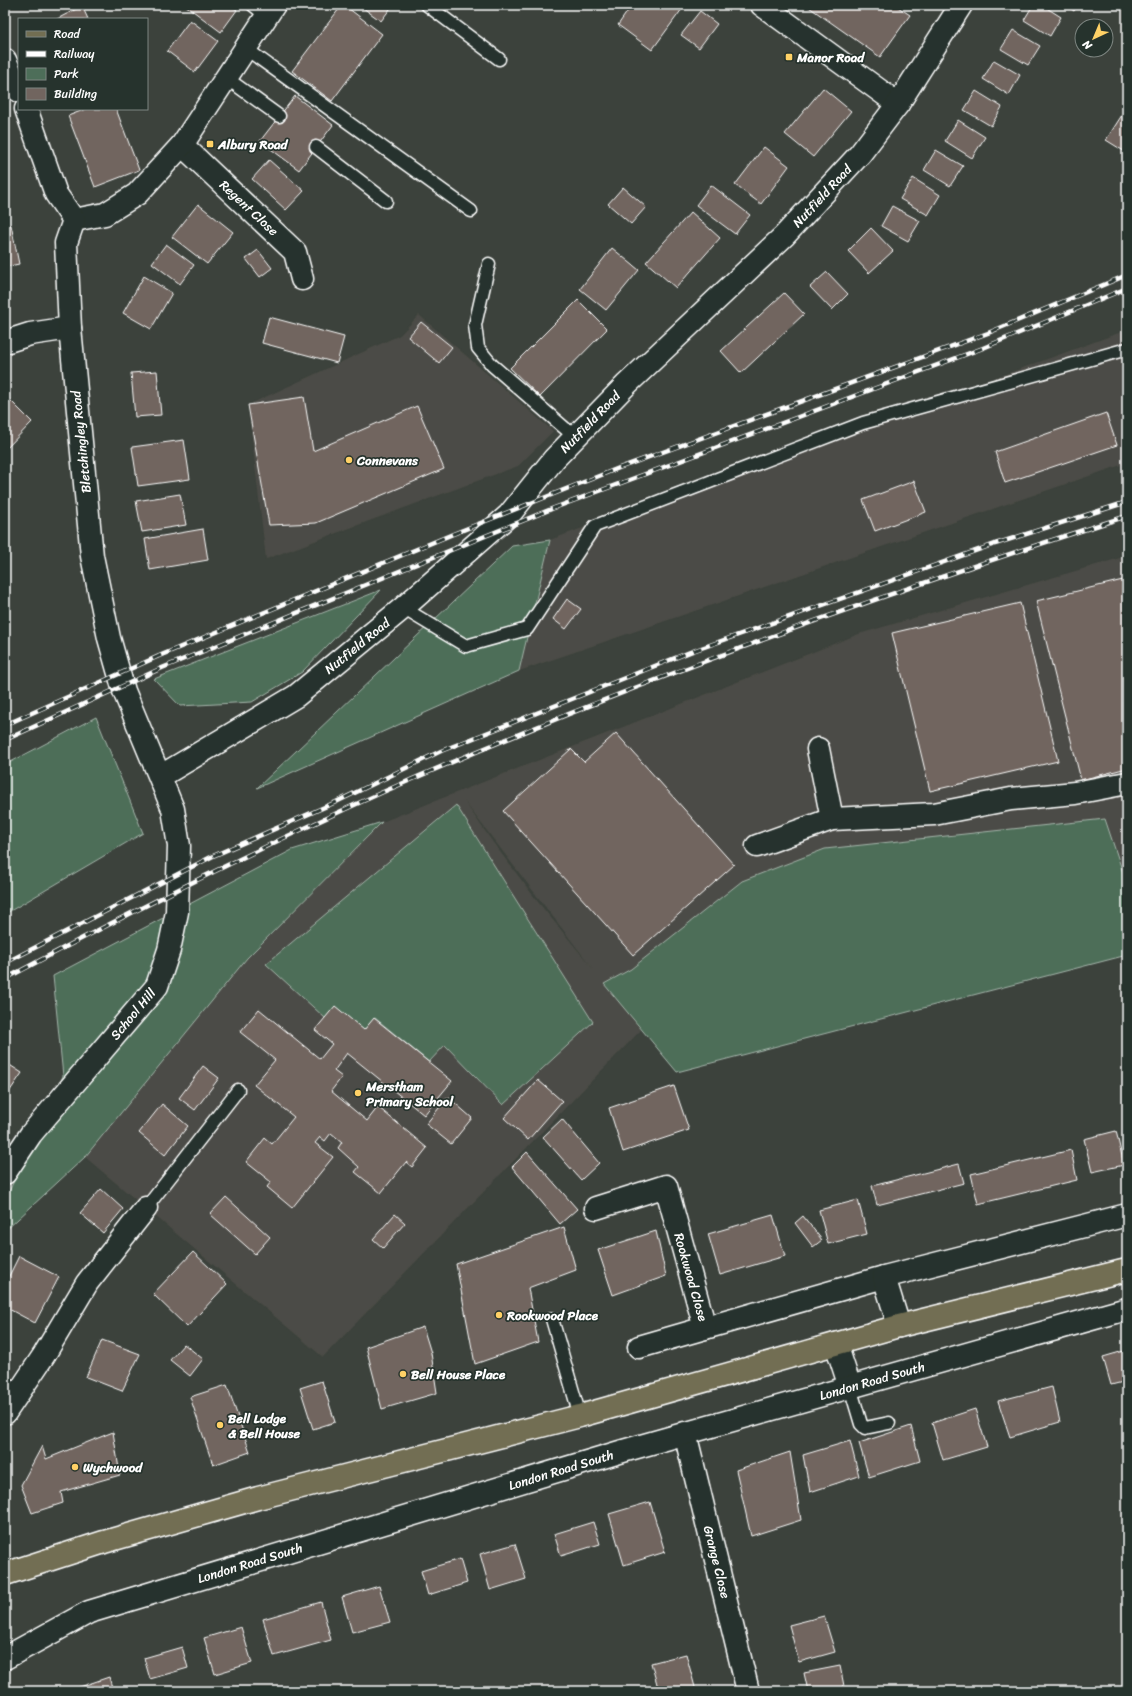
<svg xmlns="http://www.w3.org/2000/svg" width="1132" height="1696" font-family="Sriracha,sans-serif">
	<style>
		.built { fill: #4c4c46; fill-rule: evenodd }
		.green { fill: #4d6e59; stroke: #a6b6ac }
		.building { fill: #71655f; stroke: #fff }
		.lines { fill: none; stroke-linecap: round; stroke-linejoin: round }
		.service-casing { stroke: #fff; stroke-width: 15 }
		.minor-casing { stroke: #fff; stroke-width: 25 }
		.tertiary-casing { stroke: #fff; stroke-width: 25 }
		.primary-casing { stroke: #fff; stroke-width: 25 }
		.service { stroke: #26332d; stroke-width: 12 }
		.minor { stroke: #26332d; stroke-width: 22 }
		.tertiary { stroke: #26332d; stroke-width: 22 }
		.primary { stroke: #726e52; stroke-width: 22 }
		.rail-casing { stroke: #fff; stroke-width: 4.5 }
		.rail { stroke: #26332d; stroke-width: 3; stroke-dasharray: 9; stroke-linecap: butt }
		.poi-dot { fill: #ffd166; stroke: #26332d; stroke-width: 1.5 }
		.labels { text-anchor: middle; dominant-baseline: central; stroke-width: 3.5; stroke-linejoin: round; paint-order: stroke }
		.poi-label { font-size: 13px; font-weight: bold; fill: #fff; stroke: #26332d; text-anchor: start }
		.street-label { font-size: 13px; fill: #fff; stroke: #26332d }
	</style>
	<rect width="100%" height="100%" fill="#3c423c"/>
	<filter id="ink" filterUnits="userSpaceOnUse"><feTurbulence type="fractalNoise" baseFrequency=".025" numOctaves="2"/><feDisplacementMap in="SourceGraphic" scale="8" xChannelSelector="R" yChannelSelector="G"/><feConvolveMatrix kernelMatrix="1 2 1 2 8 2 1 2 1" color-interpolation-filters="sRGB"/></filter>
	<g filter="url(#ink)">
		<g class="built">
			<path d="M 419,315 L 553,431 L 518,466 L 266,559 L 248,405 L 400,335 Z"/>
			<path d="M 1127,330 L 1127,463 L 519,671 L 550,540 Z"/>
			<path d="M 1127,556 L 1127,885 L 1105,819 L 631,969 L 605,984 L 641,1030 L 323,1357 L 85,1157 L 247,958 L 382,822 L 859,634 ZM 464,801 L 594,970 L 538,902 L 494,844 Z"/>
		</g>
		<g class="green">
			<path d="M 550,540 L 519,671 L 257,788 L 512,546 Z"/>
			<path d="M 381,590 L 302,672 L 252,702 L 180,706 L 154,679 Z"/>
			<path d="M 96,717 L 143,833 L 5,914 L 5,765 Z"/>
			<path d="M 456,805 L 593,1022 L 503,1105 L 445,1045 L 429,1062 L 375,1018 L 364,1030 L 325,1018 L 266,964 Z"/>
			<path d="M 1105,819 L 1127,885 L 1127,955 L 677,1072 L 604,984 L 631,969 L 742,881 L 825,849 Z"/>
			<path d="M 382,822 L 247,958 L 85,1157 L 5,1231 L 5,1200 L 63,1076 L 53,976 L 292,850 Z"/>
		</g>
		<g class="building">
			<path d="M 185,5 L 230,5 L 237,10 L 221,32 Z"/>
			<path d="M 342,5 L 344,5 L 382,34 L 332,101 L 292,71 Z"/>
			<path d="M 359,5 L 393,5 L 381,21 Z"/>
			<path d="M 632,5 L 685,5 L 652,50 L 618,25 Z"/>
			<path d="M 806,5 L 895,5 L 910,15 L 880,57 Z"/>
			<path d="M 1033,5 L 1042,5 L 1061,17 L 1050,36 L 1024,20 Z"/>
			<path d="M 1065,5 L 1078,5 L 1074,11 Z"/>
			<path d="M 82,6 L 88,19 L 57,19 Z"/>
			<path d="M 700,11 L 717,24 L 699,48 L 681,35 Z"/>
			<path d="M 190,20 L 218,41 L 195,72 L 167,51 Z"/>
			<path d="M 1013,30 L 1040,46 L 1028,65 L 1001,49 Z"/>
			<path d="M 994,60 L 1020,75 L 1009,95 L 983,79 Z"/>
			<path d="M 823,88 L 851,111 L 813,157 L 785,134 Z"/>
			<path d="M 976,91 L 1002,107 L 991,126 L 964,110 Z"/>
			<path d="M 295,96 L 333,125 L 299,170 L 260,141 Z"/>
			<path d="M 86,109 L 116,109 L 139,170 L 95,187 L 68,116 Z"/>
			<path d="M 1122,115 L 1127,118 L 1127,153 L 1106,140 Z"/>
			<path d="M 958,120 L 985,137 L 972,158 L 945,141 Z"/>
			<path d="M 764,147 L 789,166 L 761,204 L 735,185 Z"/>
			<path d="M 936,150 L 963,166 L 950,186 L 924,170 Z"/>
			<path d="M 269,160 L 304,191 L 286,210 L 252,179 Z"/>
			<path d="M 913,178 L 940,195 L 928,215 L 900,199 Z"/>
			<path d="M 711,185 L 750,215 L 735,234 L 696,205 Z"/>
			<path d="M 623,187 L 646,207 L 631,224 L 608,204 Z"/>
			<path d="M 198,204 L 233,232 L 207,264 L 172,237 Z"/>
			<path d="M 892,206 L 920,221 L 908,241 L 881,226 Z"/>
			<path d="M 691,212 L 720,238 L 676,288 L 646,262 Z"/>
			<path d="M 11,225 L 19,264 L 5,267 L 5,226 Z"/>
			<path d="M 871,228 L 893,251 L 869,273 L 848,251 Z"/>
			<path d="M 166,244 L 194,265 L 180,284 L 152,263 Z"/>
			<path d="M 612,248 L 639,270 L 606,310 L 580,289 Z"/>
			<path d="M 258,250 L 272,268 L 260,277 L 246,259 Z"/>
			<path d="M 827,272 L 848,294 L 832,310 L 810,287 Z"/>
			<path d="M 144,276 L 172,293 L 151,329 L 123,313 Z"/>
			<path d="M 784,293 L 804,314 L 741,373 L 721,351 Z"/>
			<path d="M 578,300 L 607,329 L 540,397 L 510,368 Z"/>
			<path d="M 269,317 L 344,337 L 337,363 L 262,343 Z"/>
			<path d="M 421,322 L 452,347 L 439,363 L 408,337 Z"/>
			<path d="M 157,371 L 161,415 L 135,417 L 131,373 Z"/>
			<path d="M 7,397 L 32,422 L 5,450 L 5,399 Z"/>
			<path d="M 304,397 L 313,451 L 417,406 L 444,469 L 316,523 L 269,525 L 248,405 Z"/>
			<path d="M 1106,413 L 1117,445 L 1005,483 L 995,452 Z"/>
			<path d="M 184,440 L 190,479 L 138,486 L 132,447 Z"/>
			<path d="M 914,481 L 926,512 L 875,531 L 863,500 Z"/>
			<path d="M 180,494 L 186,525 L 142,532 L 136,501 Z"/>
			<path d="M 203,529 L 208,560 L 150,570 L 145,539 Z"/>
			<path d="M 1127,579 L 1127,768 L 1081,780 L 1036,601 Z"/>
			<path d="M 567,599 L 581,609 L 566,629 L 553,619 Z"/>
			<path d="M 1020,603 L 1058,761 L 930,791 L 892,633 Z"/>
			<path d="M 616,733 L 734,865 L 633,955 L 503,811 L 571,749 L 584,762 Z"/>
			<path d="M 335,1006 L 364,1030 L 374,1018 L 452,1081 L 424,1115 L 347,1053 L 334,1071 L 342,1077 L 331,1091 L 367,1121 L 378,1107 L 427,1148 L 412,1167 L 406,1162 L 381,1193 L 355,1172 L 359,1167 L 338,1148 L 342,1142 L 331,1133 L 325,1141 L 320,1137 L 315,1143 L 333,1157 L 292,1208 L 267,1187 L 271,1182 L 246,1162 L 265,1138 L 272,1144 L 294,1117 L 254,1085 L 275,1060 L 240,1032 L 259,1009 L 320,1059 L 332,1044 L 315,1030 Z"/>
			<path d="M 5,1062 L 22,1073 L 5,1098 Z"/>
			<path d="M 203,1066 L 219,1078 L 195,1110 L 179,1098 Z"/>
			<path d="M 538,1080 L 562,1101 L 528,1140 L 504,1118 Z"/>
			<path d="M 674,1086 L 689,1130 L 623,1152 L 609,1108 Z"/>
			<path d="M 448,1097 L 472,1118 L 451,1144 L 426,1124 Z"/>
			<path d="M 162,1104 L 188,1126 L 165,1155 L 139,1133 Z"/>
			<path d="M 562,1119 L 599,1163 L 581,1180 L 543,1137 Z"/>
			<path d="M 1116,1131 L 1124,1165 L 1092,1172 L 1084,1139 Z"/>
			<path d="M 1071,1150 L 1077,1180 L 978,1204 L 971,1174 Z"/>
			<path d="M 527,1152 L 577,1209 L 560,1224 L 512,1167 Z"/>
			<path d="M 959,1164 L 964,1183 L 877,1205 L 872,1186 Z"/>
			<path d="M 101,1189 L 123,1209 L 103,1233 L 80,1213 Z"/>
			<path d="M 226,1197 L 270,1237 L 255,1254 L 210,1214 Z"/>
			<path d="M 858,1200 L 867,1234 L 828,1244 L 819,1210 Z"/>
			<path d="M 395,1214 L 405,1223 L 383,1248 L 373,1239 Z"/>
			<path d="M 773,1215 L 785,1256 L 720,1275 L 708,1234 Z"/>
			<path d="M 803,1216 L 822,1240 L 813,1247 L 795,1223 Z"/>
			<path d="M 564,1227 L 576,1270 L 528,1288 L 538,1342 L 475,1364 L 456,1264 Z"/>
			<path d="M 656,1231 L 666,1276 L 613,1295 L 598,1250 Z"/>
			<path d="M 193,1252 L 227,1284 L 187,1327 L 153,1294 Z"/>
			<path d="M 19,1256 L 59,1277 L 35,1323 L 5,1307 L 5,1284 Z"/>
			<path d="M 423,1327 L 431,1353 L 437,1393 L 382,1409 L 366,1347 Z"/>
			<path d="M 102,1340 L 140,1354 L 122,1391 L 86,1377 Z"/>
			<path d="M 184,1344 L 203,1359 L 190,1376 L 170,1360 Z"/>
			<path d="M 1127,1350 L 1127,1381 L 1111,1385 L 1103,1357 Z"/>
			<path d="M 322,1381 L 335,1422 L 313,1429 L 300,1388 Z"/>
			<path d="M 227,1385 L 250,1452 L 213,1465 L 190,1397 Z"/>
			<path d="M 1052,1387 L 1060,1422 L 1010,1437 L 998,1401 Z"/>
			<path d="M 975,1409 L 987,1447 L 943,1460 L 932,1423 Z"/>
			<path d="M 911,1426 L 920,1461 L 869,1477 L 859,1443 Z"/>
			<path d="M 113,1432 L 120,1475 L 61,1492 L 63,1503 L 32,1513 L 21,1485 L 42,1446 L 46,1459 Z"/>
			<path d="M 850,1441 L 859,1476 L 810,1492 L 803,1455 Z"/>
			<path d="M 790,1452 L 801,1520 L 751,1536 L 736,1470 Z"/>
			<path d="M 650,1502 L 665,1552 L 624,1565 L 609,1514 Z"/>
			<path d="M 593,1522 L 600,1544 L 561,1556 L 554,1534 Z"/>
			<path d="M 515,1544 L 526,1579 L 490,1590 L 480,1554 Z"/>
			<path d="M 460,1559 L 467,1583 L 428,1595 L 421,1571 Z"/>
			<path d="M 379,1586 L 390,1622 L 352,1632 L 342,1597 Z"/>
			<path d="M 321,1602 L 331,1640 L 274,1656 L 263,1619 Z"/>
			<path d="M 824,1616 L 835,1652 L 799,1662 L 789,1625 Z"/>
			<path d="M 241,1627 L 252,1663 L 215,1674 L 204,1638 Z"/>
			<path d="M 182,1647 L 188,1668 L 150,1679 L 144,1658 Z"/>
			<path d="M 686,1654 L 696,1691 L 659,1691 L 651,1663 Z"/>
			<path d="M 840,1666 L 845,1691 L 808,1691 L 804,1673 Z"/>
			<path d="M 109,1677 L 113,1691 L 72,1691 L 71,1690 Z"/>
		</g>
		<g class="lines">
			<defs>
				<g id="service">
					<path d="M 253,5 L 267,16"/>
					<path d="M 427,5 L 499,59"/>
					<path d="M 245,48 L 471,211"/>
					<path d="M 225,77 L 279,116"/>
					<path d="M 316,147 L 386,201"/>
					<path d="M 489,264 L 475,325 L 478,348 L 492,365 L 575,437"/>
					<path d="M 403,608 L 466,646 L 527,629 L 595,526 L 863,423 L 1127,349"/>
					<path d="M 146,1208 L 238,1090"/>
					<path d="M 552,1319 L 580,1416"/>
					<path d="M 850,1387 L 861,1424 L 865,1428 L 889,1423"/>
				</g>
				<g id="minor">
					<path d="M 762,5 L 898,104"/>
					<path d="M 182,145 L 295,252 L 302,279"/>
					<path d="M 74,220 L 105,214 L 137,194 L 182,145 L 274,5"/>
					<path d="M 5,342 L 30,334 L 70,328"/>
					<path d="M 818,749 L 832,819"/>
					<path d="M 757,846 L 832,819 L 934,814 L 1011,799 L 1075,793 L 1127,783"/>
					<path d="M 596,1208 L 666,1186 L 705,1328 L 884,1277"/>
					<path d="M 899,1326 L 884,1277 L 1127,1215"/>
					<path d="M 836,1344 L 850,1387"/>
					<path d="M 639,1347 L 705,1328"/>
					<path d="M 5,1413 L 44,1355 L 87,1283 L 146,1208"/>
					<path d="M 685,1433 L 748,1691"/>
					<path d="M 5,1658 L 89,1612 L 623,1451 L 1127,1309"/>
				</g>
				<g id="tertiary">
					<path d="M 5,60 L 19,91"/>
					<path d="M 161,776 L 296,696 L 403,608 L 509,515 L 554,459 L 627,384 L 784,236 L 860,154 L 898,104 L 961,5"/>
					<path d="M 5,1173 L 31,1134 L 157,986 L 169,950 L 177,912 L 179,846 L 173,809 L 124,691 L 109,638 L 92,556 L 70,328 L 66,243 L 74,220 L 56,194 L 26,109"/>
				</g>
				<path id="primary" d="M 5,1574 L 104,1542 L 258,1498 L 580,1416 L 899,1326 L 1127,1270"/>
			</defs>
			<use href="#service" class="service-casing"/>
			<use href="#minor" class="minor-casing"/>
			<use href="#tertiary" class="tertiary-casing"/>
			<use href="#primary" class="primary-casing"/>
			<use href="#service" class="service"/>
			<use href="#minor" class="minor"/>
			<use href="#tertiary" class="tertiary"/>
			<use href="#primary" class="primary"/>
			<defs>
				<g id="rail">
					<path d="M 5,725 L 159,656 L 453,534 L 619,468 L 988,333 L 1127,275"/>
					<path d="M 5,740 L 162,668 L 397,572 L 554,508 L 983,348 L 1127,288"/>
					<path d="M 5,963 L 213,856 L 336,802 L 441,751 L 690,652 L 995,544 L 1127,502"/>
					<path d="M 5,979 C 129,913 254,850 383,792 C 625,685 875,596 1127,516"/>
				</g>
			</defs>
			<use href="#rail" class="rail-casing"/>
			<use href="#rail" class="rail"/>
		</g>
	</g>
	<g class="poi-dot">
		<rect x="785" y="53" width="8" height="8" rx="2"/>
		<rect x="206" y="140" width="8" height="8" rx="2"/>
		<circle cx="349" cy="460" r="4"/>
		<circle cx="358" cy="1093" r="4"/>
		<circle cx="499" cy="1315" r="4"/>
		<circle cx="403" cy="1374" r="4"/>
		<circle cx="220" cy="1425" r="4"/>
		<circle cx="75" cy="1467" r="4"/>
	</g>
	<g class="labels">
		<g class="poi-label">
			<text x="797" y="57">Manor Road</text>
			<text x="218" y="144">Albury Road</text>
			<text x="357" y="460">Connevans</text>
			<text x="366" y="1086">Merstham<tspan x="366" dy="15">Primary School</tspan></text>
			<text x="507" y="1315">Rookwood Place</text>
			<text x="411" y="1374">Bell House Place</text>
			<text x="228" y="1418">Bell Lodge<tspan x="228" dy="15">&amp; Bell House</tspan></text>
			<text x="83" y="1467">Wychwood</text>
		</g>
		<g class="street-label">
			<text transform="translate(822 196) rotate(-47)">Nutfield Road</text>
			<text transform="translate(249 208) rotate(43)">Regent Close</text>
			<text transform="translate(590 422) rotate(-46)">Nutfield Road</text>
			<text transform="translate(81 442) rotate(-96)">Bletchingley Road</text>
			<text transform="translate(357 646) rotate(-39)">Nutfield Road</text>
			<text transform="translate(133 1014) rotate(-50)">School Hill</text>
			<text transform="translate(691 1277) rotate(74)">Rookwood Close</text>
			<text transform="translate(872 1381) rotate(-16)">London Road South</text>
			<text transform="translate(561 1470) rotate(-17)">London Road South</text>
			<text transform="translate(717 1562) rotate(76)">Grange Close</text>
			<text transform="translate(250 1563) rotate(-17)">London Road South</text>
		</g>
	</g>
	<rect width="1132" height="1696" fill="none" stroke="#26332d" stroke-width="20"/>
	<rect x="10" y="10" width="1112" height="1676" fill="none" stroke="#fff" stroke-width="1.5" filter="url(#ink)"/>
	<rect x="18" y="18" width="130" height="92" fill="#26332d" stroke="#7d8581"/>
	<rect x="26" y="31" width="20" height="6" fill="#726e52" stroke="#7d8581"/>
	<text x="54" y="38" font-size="12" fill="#ffffff">Road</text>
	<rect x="26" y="51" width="20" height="6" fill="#ffffff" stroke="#7d8581"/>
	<text x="54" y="58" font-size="12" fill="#ffffff">Railway</text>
	<rect x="26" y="68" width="20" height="12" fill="#4d6e59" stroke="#7d8581"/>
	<text x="54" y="78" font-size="12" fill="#ffffff">Park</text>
	<rect x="26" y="88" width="20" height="12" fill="#71655f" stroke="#7d8581"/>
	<text x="54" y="98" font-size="12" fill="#ffffff">Building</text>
	<g transform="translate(1094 38) rotate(224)"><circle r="19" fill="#26332d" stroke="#7d8581"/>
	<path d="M0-3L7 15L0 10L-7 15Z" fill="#ffd166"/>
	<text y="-6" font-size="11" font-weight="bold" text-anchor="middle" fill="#ffffff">N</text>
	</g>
</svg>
